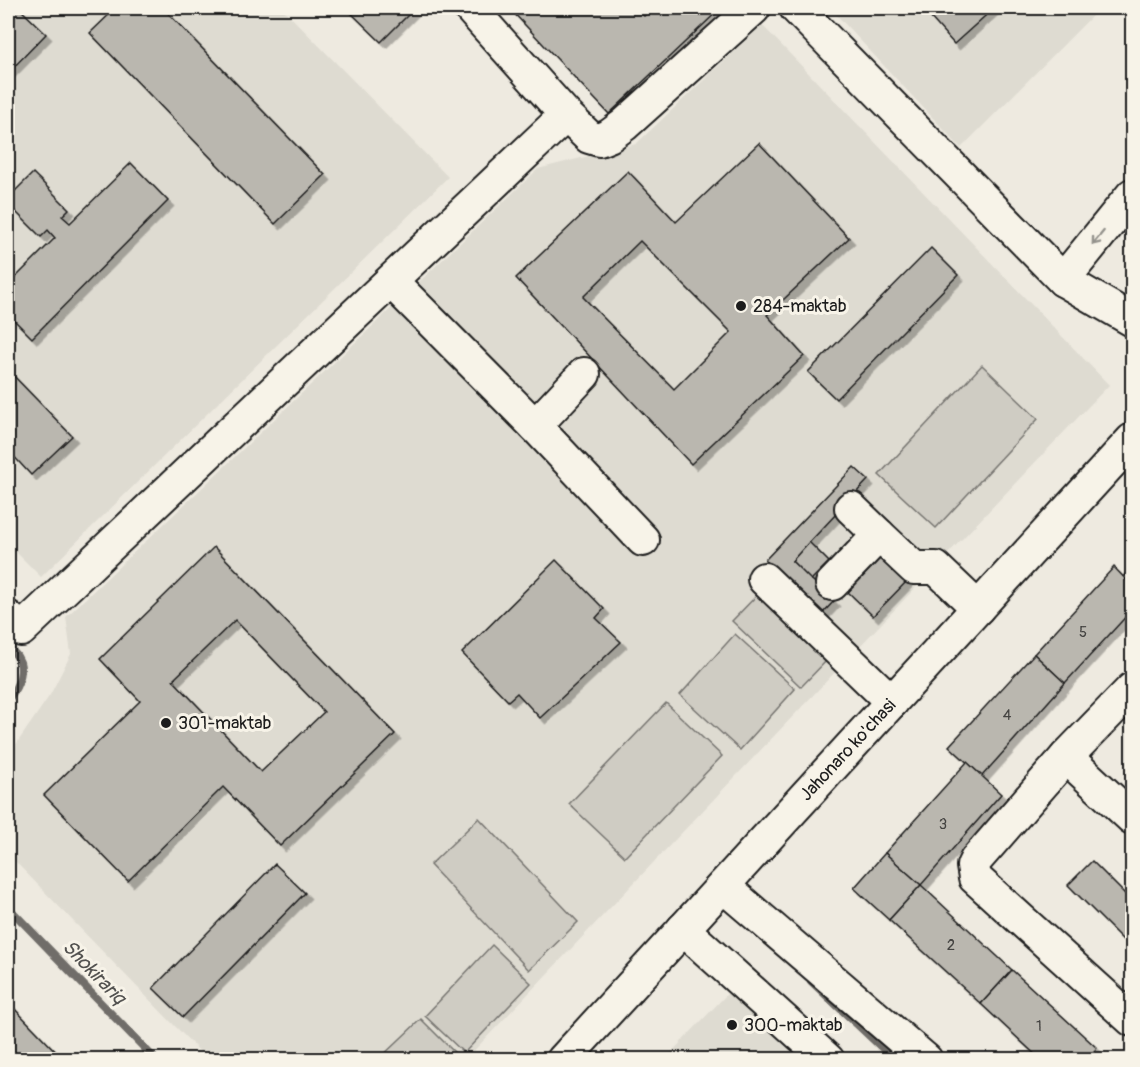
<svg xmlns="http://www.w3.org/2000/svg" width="1140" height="1067" font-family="Pangolin,sans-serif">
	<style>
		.built { fill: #dedbd1 }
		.pitch { fill: #cfccc3; stroke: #767470; stroke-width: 1.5 }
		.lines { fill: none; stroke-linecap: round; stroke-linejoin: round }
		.stream { stroke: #6f6d69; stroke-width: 8 }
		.building { fill: #bab7af; stroke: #1c1c1c; stroke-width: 1.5; fill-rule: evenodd; filter: url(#shadow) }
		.minor-casing { stroke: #1c1c1c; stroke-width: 36 }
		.minor { stroke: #f7f3e8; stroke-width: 32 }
		.oneway { stroke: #94928c }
		.poi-dot { fill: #1c1c1c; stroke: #f7f3e8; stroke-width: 2 }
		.labels { text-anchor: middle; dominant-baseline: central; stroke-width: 6; stroke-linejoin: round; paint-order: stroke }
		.number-label { font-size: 15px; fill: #444341 }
		.poi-label { font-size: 18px; fill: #1c1c1c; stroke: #f7f3e8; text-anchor: start }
		.street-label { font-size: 18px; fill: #1c1c1c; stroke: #f7f3e8 }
		.water-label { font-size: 20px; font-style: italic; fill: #535250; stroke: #f7f3e8 }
	</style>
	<defs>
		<filter id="shadow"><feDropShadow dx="5.5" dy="5.5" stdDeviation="0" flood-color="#0004"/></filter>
	</defs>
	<rect width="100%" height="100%" fill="#eeeae0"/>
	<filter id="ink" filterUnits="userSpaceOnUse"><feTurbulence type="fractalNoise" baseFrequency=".0167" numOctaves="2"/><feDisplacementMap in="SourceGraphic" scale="12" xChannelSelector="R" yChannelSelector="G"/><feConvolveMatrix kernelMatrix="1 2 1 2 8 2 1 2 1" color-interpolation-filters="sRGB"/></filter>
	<g filter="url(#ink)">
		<g class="built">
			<path d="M 8,8 L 282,8 L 448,177 L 41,577 L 8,544 Z"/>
			<path d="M 830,8 L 1100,8 L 961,148 Z"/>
			<path d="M 762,25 L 1109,385 L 466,1059 L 207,1059 L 8,854 L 8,756 L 50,695 L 71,654 L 66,617 L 538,169 L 636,144 Z"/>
			<path d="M 730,991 L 805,1060 L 664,1060 Z"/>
		</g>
		<g class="pitch">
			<path d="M 982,365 L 1038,419 L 936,528 L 879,475 Z"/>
			<path d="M 760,592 L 828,659 L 801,687 L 732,621 Z"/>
			<path d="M 735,634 L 795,689 L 740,750 L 680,695 Z"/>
			<path d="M 666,703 L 722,756 L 625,857 L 569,804 Z"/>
			<path d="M 479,818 L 578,922 L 529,970 L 430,865 Z"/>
			<path d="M 492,945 L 531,983 L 464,1053 L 425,1016 Z"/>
			<path d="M 421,1019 L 461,1059 L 379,1059 Z"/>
		</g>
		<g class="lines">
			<g class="stream">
				<path d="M 8,647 C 11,650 16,654 18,658 C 26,671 16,689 8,700"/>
				<path d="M 8,907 L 156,1060"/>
				<path d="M 811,981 L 895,1060"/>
			</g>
		</g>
		<g class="building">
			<path d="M 8,8 L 19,8 L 46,34 L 8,73 Z"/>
			<path d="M 116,8 L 163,8 L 325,175 L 275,224 L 90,33 Z"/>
			<path d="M 346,8 L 415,8 L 381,42 Z"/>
			<path d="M 509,8 L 636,8 L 644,16 L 653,8 L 721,8 L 609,114 Z"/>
			<path d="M 922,8 L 994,8 L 954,44 Z"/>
			<path d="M 759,143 L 849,238 L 767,315 L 804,356 L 691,464 L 516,278 L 628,171 L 676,222 ZM 640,241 L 731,332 L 674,389 L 583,297 Z"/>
			<path d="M 131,163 L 168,201 L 32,338 L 8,314 L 8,285 L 55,238 L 48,230 L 41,237 L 8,204 L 8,198 L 33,173 L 69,209 L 62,216 L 70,223 Z"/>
			<path d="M 931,248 L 958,275 L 836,399 L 808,372 Z"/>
			<path d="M 8,370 L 72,436 L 31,475 L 8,450 Z"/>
			<path d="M 854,467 L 868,480 L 792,561 L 834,601 L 821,615 L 765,560 Z"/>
			<path d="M 809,542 L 829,562 L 811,580 L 792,561 Z"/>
			<path d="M 214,547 L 395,734 L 280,846 L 223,787 L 128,881 L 44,795 L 140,701 L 100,659 ZM 235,620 L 324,712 L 261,772 L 173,680 Z"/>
			<path d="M 882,556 L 907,581 L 873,616 L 848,592 Z"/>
			<path d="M 556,560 L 604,609 L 596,618 L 621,642 L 540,718 L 517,693 L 508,701 L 462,653 Z"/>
			<path d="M 1132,566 L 1132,586 L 1123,577 Z"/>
			<path d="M 1114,567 L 1132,586 L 1132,610 L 1065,683 L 1034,654 Z"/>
			<path d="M 1034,654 L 1065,683 L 982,776 L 949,746 Z"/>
			<path d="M 967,762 L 1001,794 L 921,885 L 885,853 Z"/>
			<path d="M 885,853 L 921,885 L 889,920 L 854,888 Z"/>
			<path d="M 1092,861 L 1132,901 L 1132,949 L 1068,885 Z"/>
			<path d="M 275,864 L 305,893 L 183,1017 L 153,988 Z"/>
			<path d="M 921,885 L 1012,970 L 981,1004 L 889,920 Z"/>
			<path d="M 1012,970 L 1097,1048 L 1086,1060 L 1041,1060 L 981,1004 Z"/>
			<path d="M 8,1002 L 64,1060 L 8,1060 Z"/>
		</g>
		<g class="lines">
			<defs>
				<g id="minor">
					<path d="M 470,8 L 566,115 L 589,137 L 599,140 L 609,136 L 624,125 L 754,8"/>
					<path d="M 796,8 L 1063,280 L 1132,320"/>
					<path d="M 1063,280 L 1132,195"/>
					<path d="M 391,281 L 535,426 L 643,540"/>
					<path d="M 535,426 L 584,374"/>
					<path d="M 851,508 L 879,535"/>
					<path d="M 764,579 L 892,702"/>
					<path d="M 832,584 L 879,535 L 914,568 L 936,568 L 978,608"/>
					<path d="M 8,617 L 21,630 L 566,115"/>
					<path d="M 1132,689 L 1066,757 L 976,860 L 973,866 L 975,878 L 1132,1020"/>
					<path d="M 1066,757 L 1132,818"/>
					<path d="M 723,886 L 926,1060"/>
					<path d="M 683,929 L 828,1060"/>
					<path d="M 563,1060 L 1132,440"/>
				</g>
			</defs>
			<use href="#minor" class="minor-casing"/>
			<use href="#minor" class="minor"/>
		</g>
		<defs><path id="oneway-shaft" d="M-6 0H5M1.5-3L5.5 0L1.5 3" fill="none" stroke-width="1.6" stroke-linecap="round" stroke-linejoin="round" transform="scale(1.5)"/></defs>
		<use class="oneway" href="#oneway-shaft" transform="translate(1098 238) rotate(129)"/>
	</g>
	<g class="poi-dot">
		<circle cx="741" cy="306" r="6"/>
		<circle cx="166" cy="723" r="6"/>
		<circle cx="732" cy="1025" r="6"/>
	</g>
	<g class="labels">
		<g class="number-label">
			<text x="1083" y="632">5</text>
			<text x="1007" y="715">4</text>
			<text x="943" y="824">3</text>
			<text x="951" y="945">2</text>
			<text x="1039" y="1026">1</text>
		</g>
		<g class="poi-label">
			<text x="753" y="306">284-maktab</text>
			<text x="178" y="723">301-maktab</text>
			<text x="744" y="1025">300-maktab</text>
		</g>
		<g class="street-label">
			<text transform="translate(848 750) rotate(-47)">Jahonaro ko'chasi</text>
		</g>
		<g class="water-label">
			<text transform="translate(94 972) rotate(46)">Shokirariq</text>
		</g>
	</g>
	<rect width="1140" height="1067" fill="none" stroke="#f7f3e8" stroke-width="30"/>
	<rect x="15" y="15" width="1110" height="1037" fill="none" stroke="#1c1c1c" stroke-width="2" filter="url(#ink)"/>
</svg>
